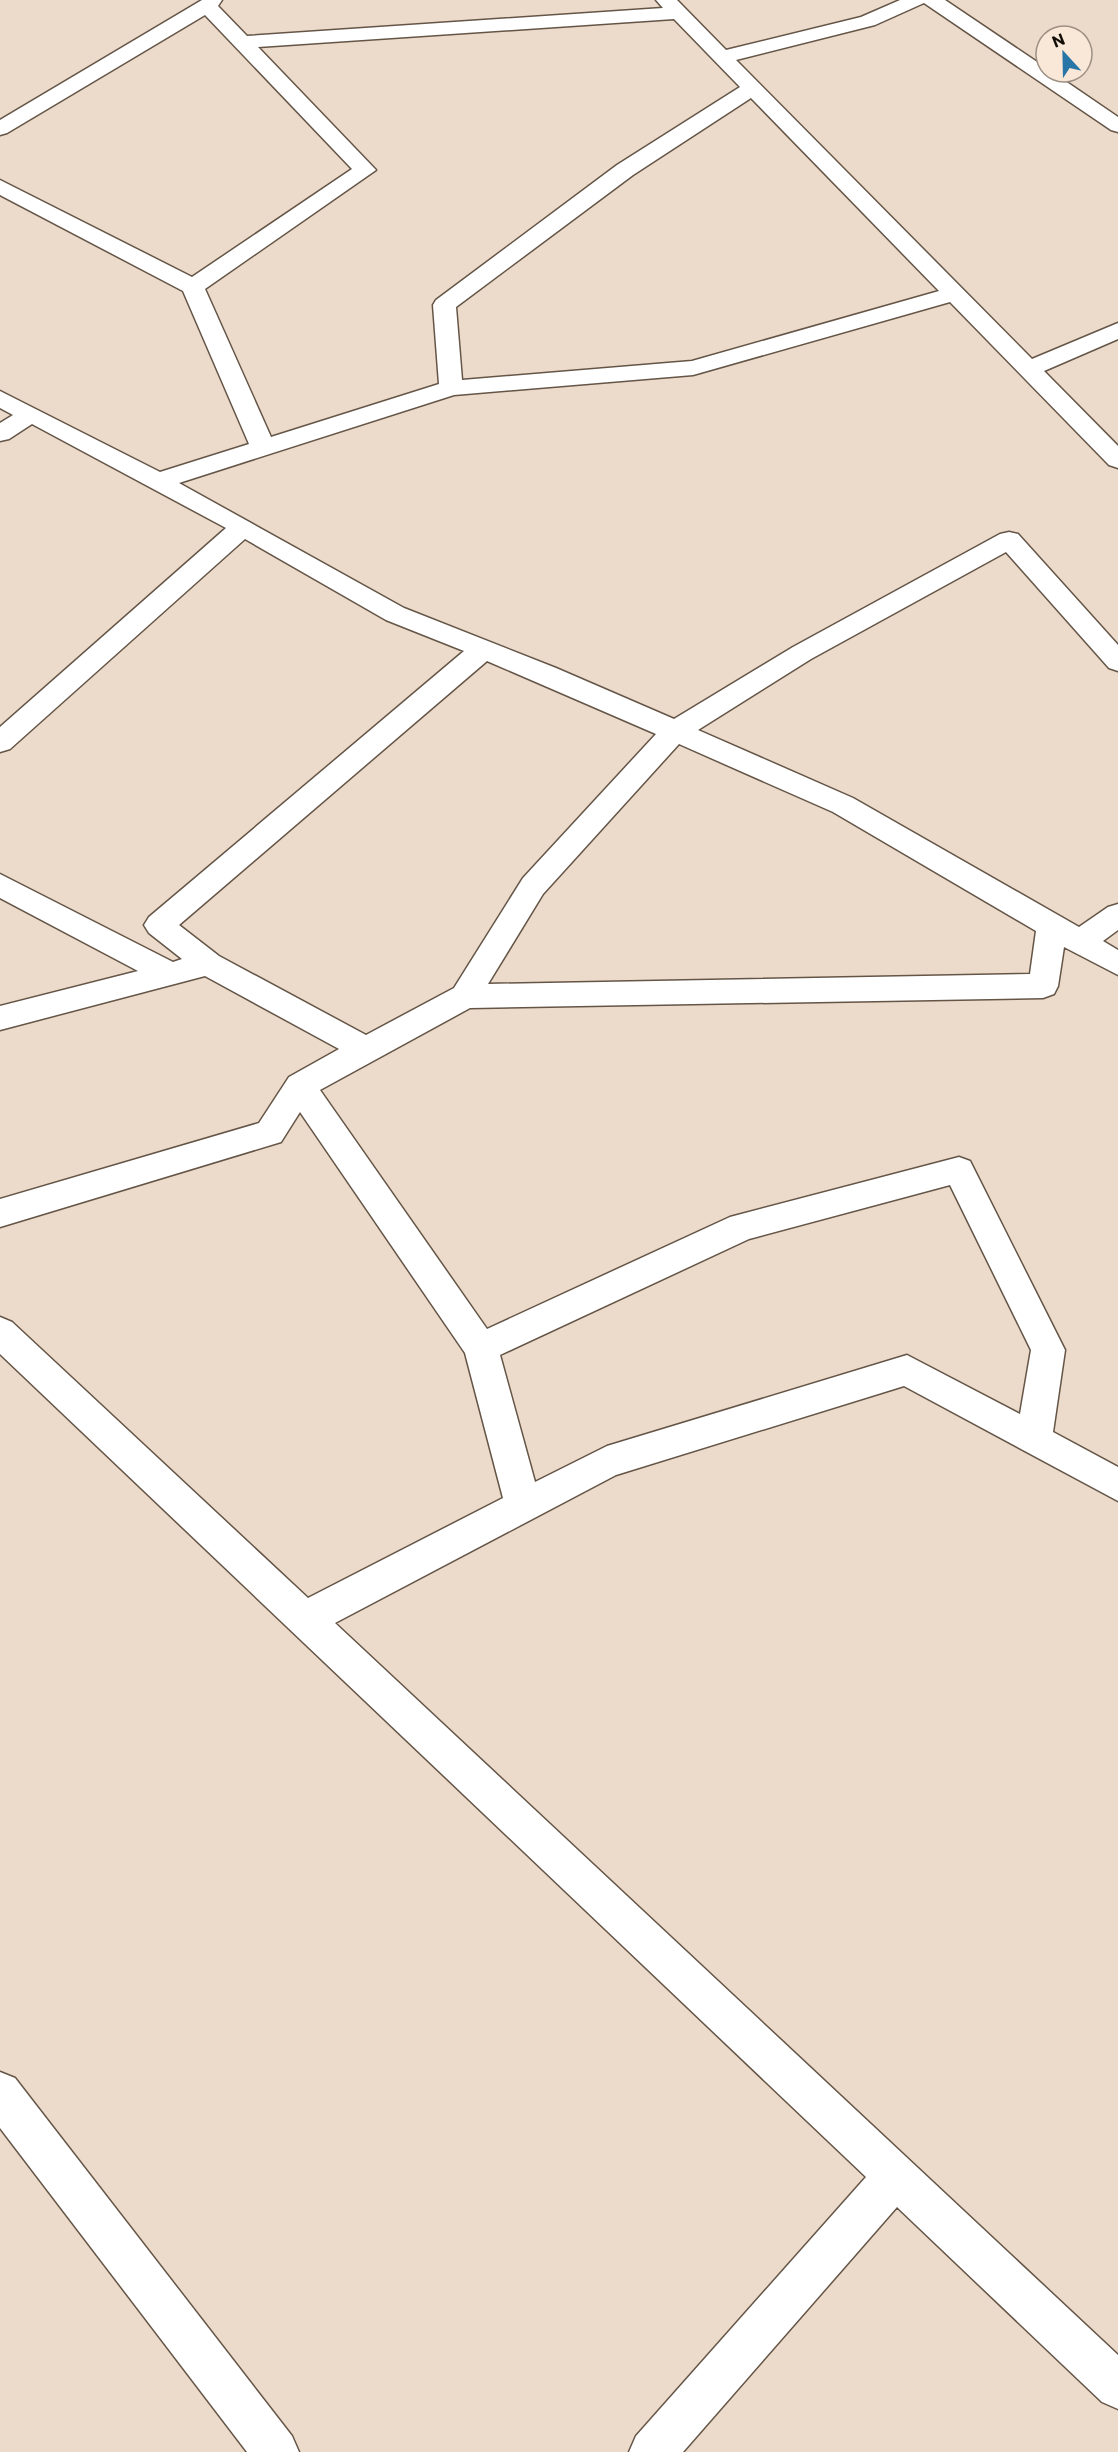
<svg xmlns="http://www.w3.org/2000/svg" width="1118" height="2452" font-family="Commissioner,sans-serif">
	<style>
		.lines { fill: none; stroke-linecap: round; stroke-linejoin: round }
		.minor-casing { stroke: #645547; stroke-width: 3 }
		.minor { fill: #fff; fill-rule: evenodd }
	</style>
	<rect width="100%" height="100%" fill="#ecdbca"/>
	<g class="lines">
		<defs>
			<g id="minor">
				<path d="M 202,0 L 222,0 L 218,6 L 247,36 L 663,8 L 656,0 L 677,0 L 726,50 L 861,17 L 900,0 L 945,0 L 1046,68 L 1046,72 L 1052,72 L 1118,117 L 1118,132 L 1111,130 L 924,3 L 875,25 L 736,60 L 1032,359 L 1118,323 L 1118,339 L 1044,371 L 1118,446 L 1118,468 L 1109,465 L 950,302 L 693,375 L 454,395 L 179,483 L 404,608 L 556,668 L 674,719 L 793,647 L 1000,534 L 1009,532 L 1018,534 L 1118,645 L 1118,671 L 1109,668 L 1006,552 L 811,659 L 698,730 L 853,798 L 1079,927 L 1108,907 L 1118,904 L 1118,930 L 1103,941 L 1118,950 L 1118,975 L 1064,947 L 1058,986 L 1054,994 L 1043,998 L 470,1008 L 320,1090 L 487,1329 L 730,1217 L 959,1157 L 970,1161 L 1065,1350 L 1053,1432 L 1118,1467 L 1118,1501 L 904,1386 L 616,1475 L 335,1623 L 1118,2355 L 1118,2409 L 1102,2402 L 897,2207 L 683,2452 L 629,2452 L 636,2436 L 866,2177 L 0,1354 L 0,1317 L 12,1322 L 308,1598 L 503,1498 L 465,1353 L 300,1112 L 281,1142 L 0,1227 L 0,1199 L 259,1123 L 289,1077 L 339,1049 L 205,976 L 0,1030 L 0,1006 L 138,971 L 0,898 L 0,874 L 173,962 L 182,959 L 149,933 L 144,925 L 149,917 L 464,651 L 386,620 L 245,539 L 10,749 L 0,752 L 0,727 L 226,528 L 32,424 L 9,439 L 0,441 L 0,423 L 13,415 L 0,408 L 0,391 L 160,472 L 249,444 L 183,291 L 0,195 L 0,180 L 192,277 L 352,169 L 205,15 L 7,133 L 0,135 L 0,120 ZM 674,19 L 740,87 L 617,165 L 436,300 L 433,305 L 439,384 L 271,437 L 205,289 L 376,170 L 258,47 ZM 751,98 L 939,291 L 692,361 L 462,380 L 456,307 L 633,175 ZM 487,661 L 656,734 L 523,878 L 454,988 L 366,1035 L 219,956 L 179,925 ZM 679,744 L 833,812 L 1036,931 L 1030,974 L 488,984 L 543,894 ZM 950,1185 L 1031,1350 L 1020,1414 L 907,1355 L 607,1446 L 535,1482 L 500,1355 L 749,1239 Z"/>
				<path d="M 0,2072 L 15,2078 L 292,2436 L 299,2452 L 247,2452 L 0,2128 Z"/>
			</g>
		</defs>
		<use href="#minor" class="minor-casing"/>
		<use href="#minor" class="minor"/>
	</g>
	<g transform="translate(1064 54) rotate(338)"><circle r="28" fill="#f9e8d7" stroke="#9d9084" stroke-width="1.5"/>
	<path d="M0-4.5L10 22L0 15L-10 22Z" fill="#2875a8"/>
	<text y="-9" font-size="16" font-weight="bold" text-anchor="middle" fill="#130d08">N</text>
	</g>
</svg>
